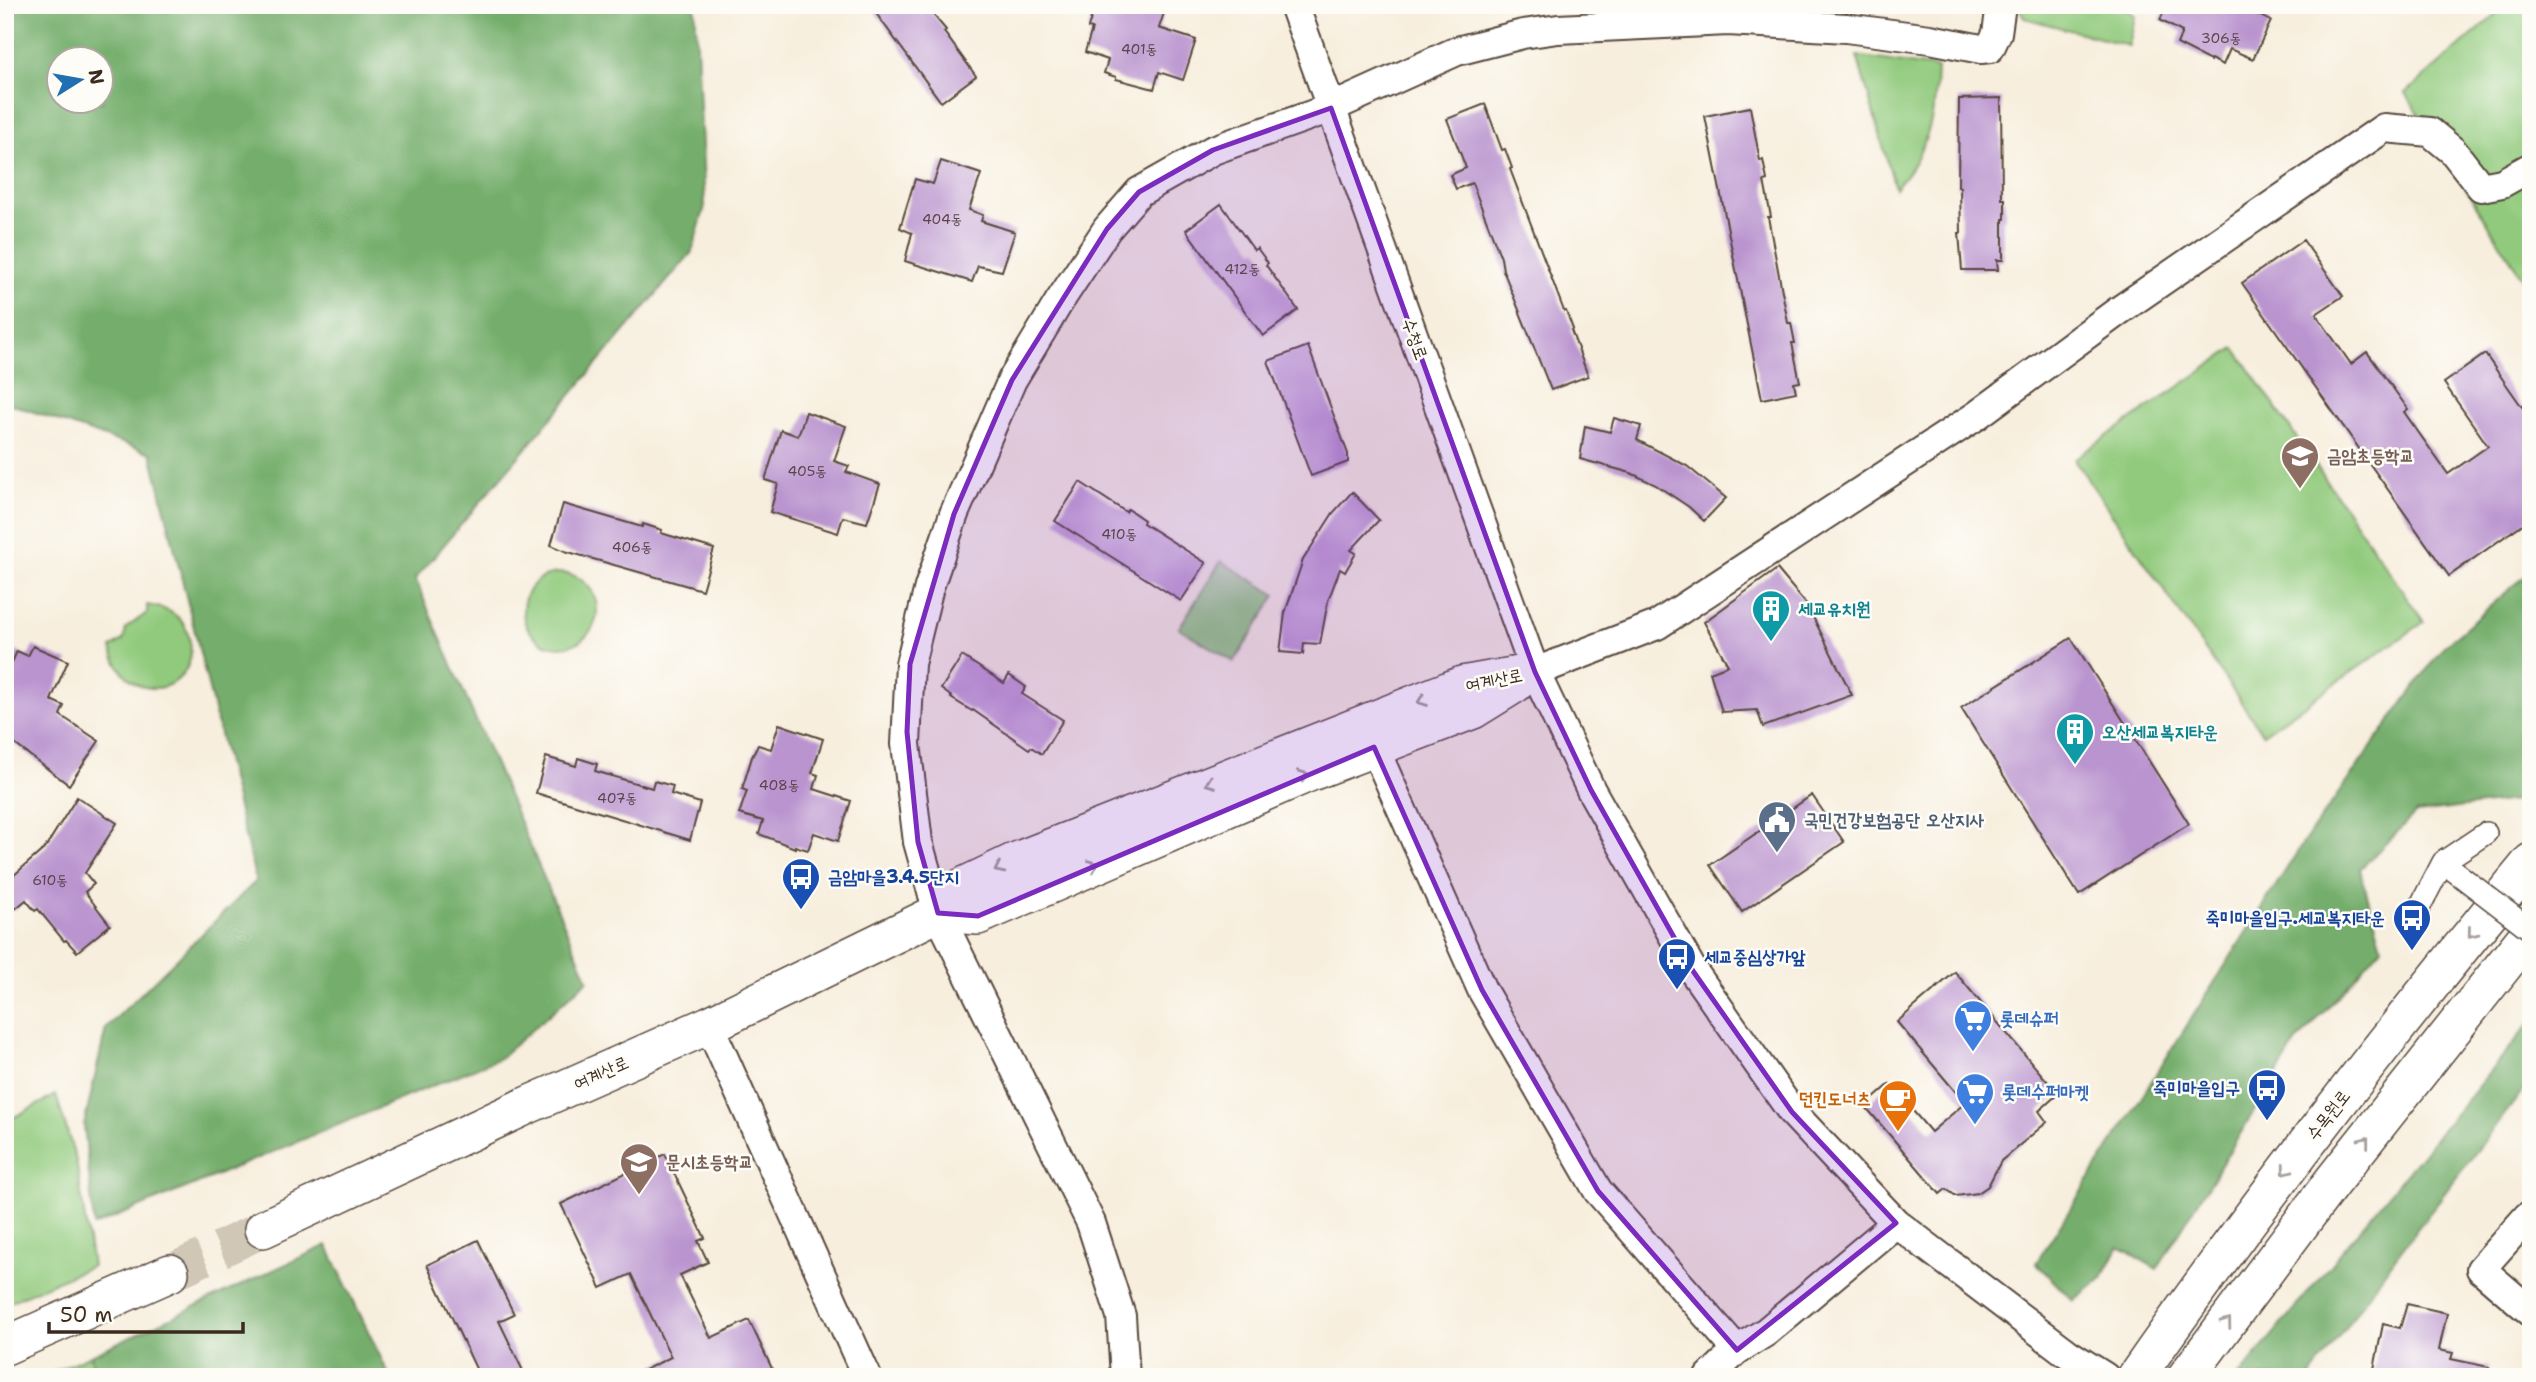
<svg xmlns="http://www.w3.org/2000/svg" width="2536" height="1382" font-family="'Shantell Sans','Poor Story',sans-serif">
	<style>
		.green { fill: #91ca7d; stroke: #667a4e; stroke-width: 2 }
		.forest { fill: #74ae6c; stroke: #586c45; stroke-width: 2; fill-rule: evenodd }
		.building { fill: #ba94cf }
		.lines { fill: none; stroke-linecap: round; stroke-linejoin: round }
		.tertiary-tunnel { stroke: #d1c7b7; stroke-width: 37; stroke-dasharray: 37 18; stroke-linecap: butt }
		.pedestrian-casing { stroke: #57473b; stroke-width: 24 }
		.minor-casing { stroke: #57473b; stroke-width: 32 }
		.tertiary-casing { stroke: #57473b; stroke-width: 40 }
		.pedestrian { stroke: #fff; stroke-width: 21 }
		.minor { stroke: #fff; stroke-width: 28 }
		.tertiary { stroke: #fff; stroke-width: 37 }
		.pedestrian-bridge-casing { stroke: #57473b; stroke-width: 24; stroke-linecap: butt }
		.pedestrian-bridge { stroke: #fff; stroke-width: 21 }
		.oneway { stroke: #a79f9a }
		.marked { fill: #7b2cbf; fill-opacity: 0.2; stroke: #7b2cbf; stroke-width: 5; stroke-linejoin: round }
		.labels { text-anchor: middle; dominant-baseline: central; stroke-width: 5; stroke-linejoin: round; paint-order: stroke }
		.number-label { font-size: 14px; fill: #5b444a }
		.street-label { font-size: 18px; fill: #3b2a1e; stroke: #fdfcf7 }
		.education-label { font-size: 18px; font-weight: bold; fill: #785e54; stroke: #fdfcf7; text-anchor: start }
		.culture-label { font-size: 18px; font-weight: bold; fill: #0d838f; stroke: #fdfcf7; text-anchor: start }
		.service-label { font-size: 18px; font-weight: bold; fill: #4e5e75; stroke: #fdfcf7; text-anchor: start }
		.transit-label { font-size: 18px; font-weight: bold; fill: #164399; stroke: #fdfcf7; text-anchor: start }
		.shop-label { font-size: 18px; font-weight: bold; fill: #366cbe; stroke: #fdfcf7; text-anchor: start }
		.food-label { font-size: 18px; font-weight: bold; fill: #c56008; stroke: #fdfcf7; text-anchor: end }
	</style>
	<rect width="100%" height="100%" fill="#fdfcf7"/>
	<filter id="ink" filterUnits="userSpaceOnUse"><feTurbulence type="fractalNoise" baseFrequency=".0143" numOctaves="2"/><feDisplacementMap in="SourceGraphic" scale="14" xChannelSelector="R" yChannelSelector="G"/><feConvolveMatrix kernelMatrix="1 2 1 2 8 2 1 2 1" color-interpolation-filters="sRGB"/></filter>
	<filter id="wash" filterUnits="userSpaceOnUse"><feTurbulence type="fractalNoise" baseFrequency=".00686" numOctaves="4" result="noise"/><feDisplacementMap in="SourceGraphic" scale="28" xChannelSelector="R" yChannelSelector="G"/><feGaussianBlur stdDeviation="1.57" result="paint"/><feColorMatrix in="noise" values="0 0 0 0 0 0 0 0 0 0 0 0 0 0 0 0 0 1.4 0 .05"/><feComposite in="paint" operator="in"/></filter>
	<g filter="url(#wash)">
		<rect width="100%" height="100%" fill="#f7eedd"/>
		<g class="green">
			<path d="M 2124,5 L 2135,16 L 2129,46 L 2024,18 L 2019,6 Z"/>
			<path d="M 2507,5 L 2531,5 L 2531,292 L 2406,93 Z"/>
			<path d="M 1857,56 L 1937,68 C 1936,114 1927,154 1895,188 Z"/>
			<path d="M 2235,348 L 2424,622 L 2263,734 L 2074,459 Z"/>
			<path d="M 1221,561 L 1276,595 L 1234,662 L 1179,628 Z"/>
			<circle cx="560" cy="610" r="37"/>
			<path d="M 147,605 C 166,608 182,614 188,634 C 206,688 131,716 111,648 L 124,639 L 126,628 L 147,613 Z"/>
			<path d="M 56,1095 L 76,1160 L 92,1266 L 5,1304 L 5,1122 Z"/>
			<path d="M 91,1355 L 95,1377 L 41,1377 Z"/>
		</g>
		<g class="forest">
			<path d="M 5,5 L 695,5 L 705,206 L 692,252 L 415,579 L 588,980 L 500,1058 L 94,1226 L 84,1125 L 106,1028 L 256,881 L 151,453 L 5,402 ZM 60,60 L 102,60 L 102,102 L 60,102 Z"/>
			<path d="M 2531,571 L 2531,782 L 2515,801 L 2416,813 L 2360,869 L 2382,947 L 2296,1043 L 2157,1269 L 2119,1247 L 2102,1278 L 2073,1301 L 2036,1263 L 2303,843 L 2443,647 Z"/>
			<path d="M 2531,1022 L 2531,1080 L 2395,1258 L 2310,1377 L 2238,1377 Z"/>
			<path d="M 327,1245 L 390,1377 L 95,1377 L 91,1355 Z"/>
		</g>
		<g id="blocks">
			<g class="building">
				<path d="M 870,5 L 925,5 L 946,30 L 944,32 L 976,76 L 941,102 Z"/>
				<path d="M 1095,5 L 1139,5 L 1164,13 L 1159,28 L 1196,40 L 1183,80 L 1159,72 L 1154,89 L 1116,79 L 1116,77 L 1104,73 L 1108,60 L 1085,52 L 1092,29 L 1088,28 Z"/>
				<path d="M 2167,5 L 2238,5 L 2271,21 L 2253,59 L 2230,49 L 2223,65 L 2211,59 L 2210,61 L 2177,44 L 2182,32 L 2160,20 Z"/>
				<path d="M 2001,98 L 2002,199 L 2005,199 L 2005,219 L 2003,219 L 2003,260 L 1997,260 L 1998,270 L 1962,270 L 1959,233 L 1961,233 L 1960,187 L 1958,187 L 1959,99 Z"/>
				<path d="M 1485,104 L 1502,150 L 1505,149 L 1512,168 L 1510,169 L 1564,311 L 1566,311 L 1573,329 L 1571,330 L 1588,376 L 1551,390 L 1503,270 L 1501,258 L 1472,183 L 1456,189 L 1450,175 L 1466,168 L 1447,119 Z"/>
				<path d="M 1750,107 L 1760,161 L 1763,160 L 1767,180 L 1764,181 L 1771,217 L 1768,217 L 1788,323 L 1791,323 L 1795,343 L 1792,343 L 1800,382 L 1794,383 L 1796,392 L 1762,399 L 1705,116 Z"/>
				<path d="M 941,161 L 981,174 L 969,210 L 983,215 L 981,221 L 1015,232 L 1002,271 L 978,266 L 972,282 L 905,261 L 912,233 L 900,228 L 915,179 L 933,184 Z"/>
				<path d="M 1221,204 L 1254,250 L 1257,248 L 1268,263 L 1266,265 L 1298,310 L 1263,336 L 1186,230 Z"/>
				<path d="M 2303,240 L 2343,296 L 2316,314 L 2351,364 L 2367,352 L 2408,409 L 2404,412 L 2448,474 L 2488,446 L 2444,383 L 2485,354 L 2522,407 L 2531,401 L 2531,518 L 2449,576 L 2242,283 Z"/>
				<path d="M 1308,346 L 1348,454 L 1348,462 L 1311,476 L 1268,361 Z"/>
				<path d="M 806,412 L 846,426 L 834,461 L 849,466 L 846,472 L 880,484 L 867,523 L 843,517 L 838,533 L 770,512 L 778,484 L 765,480 L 781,430 L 798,436 Z"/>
				<path d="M 1614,418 L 1641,426 L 1637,440 L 1687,466 L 1726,498 L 1704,521 L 1689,507 L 1656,485 L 1631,473 L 1580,459 L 1585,426 L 1610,432 Z"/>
				<path d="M 1080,482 L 1126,512 L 1128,509 L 1144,520 L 1143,523 L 1206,563 L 1181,601 L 1055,521 Z"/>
				<path d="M 1352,492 L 1379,520 L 1351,550 L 1356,553 L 1345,572 L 1340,569 L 1328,601 L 1320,644 L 1304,643 L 1303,654 L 1280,652 L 1285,613 L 1303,560 L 1333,513 Z"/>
				<path d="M 563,504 L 642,527 L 643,524 L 662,530 L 661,533 L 714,549 L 702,590 L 565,551 L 551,545 Z"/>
				<path d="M 1777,569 L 1807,605 L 1852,695 L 1763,727 L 1757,710 L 1722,712 L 1710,672 L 1728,665 L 1704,622 Z"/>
				<path d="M 2071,638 L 2189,824 L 2079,895 L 1961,708 Z"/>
				<path d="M 33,646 L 68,661 L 51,700 L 64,706 L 60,715 L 99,741 L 69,785 L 16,745 L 5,740 L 5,678 L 17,651 L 28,656 Z"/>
				<path d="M 962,656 L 1004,683 L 1009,675 L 1026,687 L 1022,694 L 1063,720 L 1042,754 L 1031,747 L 1029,749 L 973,710 L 972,711 L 951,698 L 952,697 L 941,689 Z"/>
				<path d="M 779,724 L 823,739 L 812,773 L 818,775 L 814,789 L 851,801 L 838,841 L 814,833 L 808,850 L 795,846 L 795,848 L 759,834 L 763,821 L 739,814 L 747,791 L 742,789 L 752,757 L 758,745 L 771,749 Z"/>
				<path d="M 546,757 L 576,766 L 578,758 L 597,764 L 595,771 L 652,788 L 654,781 L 673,786 L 671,794 L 700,803 L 690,840 L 536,793 Z"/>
				<path d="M 1812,795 L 1844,842 L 1742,912 L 1710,865 Z"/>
				<path d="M 77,797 L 117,823 L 85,873 L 94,884 L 85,892 L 110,925 L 77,952 L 66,940 L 64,941 L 38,909 L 35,911 L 26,900 L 14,910 L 5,900 L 5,883 L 45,848 Z"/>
				<path d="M 1955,972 L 2058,1094 L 2039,1111 L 2047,1122 L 2001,1161 L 1988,1186 L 1978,1193 L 1956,1196 L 1946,1189 L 1940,1194 L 1865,1106 L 1890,1084 L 1931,1132 L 1965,1103 L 1897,1022 Z"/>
				<path d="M 665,1154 L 705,1238 L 698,1241 L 708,1262 L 680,1275 L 711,1338 L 749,1320 L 776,1377 L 630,1377 L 671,1357 L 631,1274 L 601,1288 L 561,1204 Z"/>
				<path d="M 478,1240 L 514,1314 L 499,1321 L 526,1377 L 480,1377 L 427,1265 Z"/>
				<path d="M 2407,1304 L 2447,1313 L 2439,1350 L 2453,1353 L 2451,1359 L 2489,1367 L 2488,1377 L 2386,1377 L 2373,1374 L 2383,1324 L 2400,1328 Z"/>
			</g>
		</g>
	</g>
	<g filter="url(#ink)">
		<use href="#blocks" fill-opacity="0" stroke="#57473b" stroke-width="2"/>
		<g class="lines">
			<path class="tertiary-tunnel" d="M 170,1273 L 263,1229"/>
			<defs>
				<path id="pedestrian" d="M 2416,914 L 2443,862 L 2486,833"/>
				<g id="minor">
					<path d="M 1294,5 L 1535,672 L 1591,790 L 1693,971 L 1792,1112 L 1896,1223 L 2067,1353 L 2105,1377"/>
					<path d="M 1535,672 L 1657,625 L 1976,416 L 2117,312 L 2384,128 L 2430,132 L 2453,151 L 2481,187 L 2502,183 L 2531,167"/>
					<path d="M 1374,747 L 1482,990 L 1598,1191 L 1737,1350 L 1766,1332 L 1896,1223"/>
					<path d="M 709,1025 L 867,1377"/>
					<path d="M 2531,1220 L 2527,1217 L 2481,1269 L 2531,1312"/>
					<path d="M 1125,1377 L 1121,1316 L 1091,1223 L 938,913 L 918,842 L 906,744 L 910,664 L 929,587 L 954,514 L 1012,380 L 1059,302 L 1107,229 L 1139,192 L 1213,150 L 1331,108 L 1457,51 L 1523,34 L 1558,29 L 1728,21 L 1846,28 L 1930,39 L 1981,49 L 1990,48 L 1997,33 L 2001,5"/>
					<path d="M 1709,1377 L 1737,1350"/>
				</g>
				<g id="tertiary">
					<path d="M 938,913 L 978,916 L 1311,772 L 1473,710 L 1515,684"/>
					<path d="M 263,1229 L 528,1105 L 709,1025 L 938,913 L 964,886 L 1014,862 L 1462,685 L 1535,672"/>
					<path d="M 5,1346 L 170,1273"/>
					<path d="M 2136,1377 C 2260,1199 2393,1029 2531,862"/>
					<path d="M 2186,1377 L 2332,1182 L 2531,931"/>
				</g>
			</defs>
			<use href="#pedestrian" class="pedestrian-casing"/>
			<use href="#minor" class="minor-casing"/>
			<use href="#tertiary" class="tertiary-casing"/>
			<use href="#pedestrian" class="pedestrian"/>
			<use href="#minor" class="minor"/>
			<use href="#tertiary" class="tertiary"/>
			<defs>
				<path id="pedestrian-bridge" d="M 2454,871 L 2531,930"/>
			</defs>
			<use href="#pedestrian-bridge" class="pedestrian-bridge-casing"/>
			<use href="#pedestrian-bridge" class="pedestrian-bridge"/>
		</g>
		<defs><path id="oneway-chevron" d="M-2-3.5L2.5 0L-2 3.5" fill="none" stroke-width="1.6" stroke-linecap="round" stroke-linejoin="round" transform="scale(1.75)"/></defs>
		<g class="oneway">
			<use href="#oneway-chevron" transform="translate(1422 701) rotate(159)"/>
			<use href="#oneway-chevron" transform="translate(1303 775) rotate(-23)"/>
			<use href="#oneway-chevron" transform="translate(1210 783) rotate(159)"/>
			<use href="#oneway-chevron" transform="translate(1094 865) rotate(-23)"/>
			<use href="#oneway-chevron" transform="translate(999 869) rotate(154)"/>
			<use href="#oneway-chevron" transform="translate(2472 933) rotate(129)"/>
			<use href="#oneway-chevron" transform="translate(2365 1141) rotate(-52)"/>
			<use href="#oneway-chevron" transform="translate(2286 1170) rotate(127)"/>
			<use href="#oneway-chevron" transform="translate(2227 1322) rotate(-53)"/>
		</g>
	</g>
	<path class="marked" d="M 1331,108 L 1535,672 L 1591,790 L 1693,971 L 1792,1112 L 1896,1223 L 1737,1350 L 1598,1191 L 1482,990 L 1374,747 L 978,916 L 938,913 L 918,842 L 907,732 L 910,664 L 954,514 L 1012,380 L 1107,229 L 1139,192 L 1213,150 Z"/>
	<defs>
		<symbol id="school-pin" viewBox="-11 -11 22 30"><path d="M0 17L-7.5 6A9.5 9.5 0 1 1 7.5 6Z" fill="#8d6e63" stroke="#fdfcf7"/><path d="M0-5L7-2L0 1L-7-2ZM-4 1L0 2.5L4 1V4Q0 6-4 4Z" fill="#fff"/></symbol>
		<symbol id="building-pin" viewBox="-11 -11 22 30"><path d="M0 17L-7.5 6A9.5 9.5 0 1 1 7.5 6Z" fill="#0f9aa8" stroke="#fdfcf7"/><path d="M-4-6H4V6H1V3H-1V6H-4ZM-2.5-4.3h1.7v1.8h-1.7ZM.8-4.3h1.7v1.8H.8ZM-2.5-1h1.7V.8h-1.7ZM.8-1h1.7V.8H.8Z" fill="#fff"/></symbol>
		<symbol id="civic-pin" viewBox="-11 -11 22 30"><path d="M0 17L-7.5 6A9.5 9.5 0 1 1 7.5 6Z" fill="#5c6f8a" stroke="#fdfcf7"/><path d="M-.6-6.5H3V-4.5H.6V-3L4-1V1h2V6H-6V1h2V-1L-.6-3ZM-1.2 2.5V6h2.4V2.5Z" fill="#fff"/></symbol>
		<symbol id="bus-pin" viewBox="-11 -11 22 30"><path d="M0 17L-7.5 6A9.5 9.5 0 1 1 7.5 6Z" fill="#1a4fb4" stroke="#fdfcf7"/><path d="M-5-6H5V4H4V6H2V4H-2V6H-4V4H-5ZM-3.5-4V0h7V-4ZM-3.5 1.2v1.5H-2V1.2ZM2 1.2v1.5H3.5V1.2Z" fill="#fff"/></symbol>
		<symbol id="supermarket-pin" viewBox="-11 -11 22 30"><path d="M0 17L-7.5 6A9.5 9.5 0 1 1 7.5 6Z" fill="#3f7fe0" stroke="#fdfcf7"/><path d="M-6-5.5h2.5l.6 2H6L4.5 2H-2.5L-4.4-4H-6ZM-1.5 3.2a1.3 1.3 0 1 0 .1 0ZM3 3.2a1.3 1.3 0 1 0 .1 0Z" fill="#fff"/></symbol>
		<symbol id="cafe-pin" viewBox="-11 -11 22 30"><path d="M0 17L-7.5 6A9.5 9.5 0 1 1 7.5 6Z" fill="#e8710a" stroke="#fdfcf7"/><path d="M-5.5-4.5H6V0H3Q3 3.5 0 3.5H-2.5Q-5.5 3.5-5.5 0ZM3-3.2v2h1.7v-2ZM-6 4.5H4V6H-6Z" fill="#fff"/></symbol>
	</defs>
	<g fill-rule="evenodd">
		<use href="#school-pin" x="2278" y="434" width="44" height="60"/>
		<use href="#building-pin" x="1749" y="587" width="44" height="60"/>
		<use href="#building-pin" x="2053" y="710" width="44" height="60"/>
		<use href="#civic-pin" x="1755" y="798" width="44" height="60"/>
		<use href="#bus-pin" x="779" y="855" width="44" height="60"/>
		<use href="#bus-pin" x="2390" y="896" width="44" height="60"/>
		<use href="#bus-pin" x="1655" y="935" width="44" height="60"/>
		<use href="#supermarket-pin" x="1951" y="997" width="44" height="60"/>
		<use href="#bus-pin" x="2245" y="1066" width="44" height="60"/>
		<use href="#supermarket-pin" x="1953" y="1070" width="44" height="60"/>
		<use href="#cafe-pin" x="1876" y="1077" width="44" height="60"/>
		<use href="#school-pin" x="617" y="1140" width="44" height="60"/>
	</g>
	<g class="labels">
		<g class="number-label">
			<text x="2221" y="38">306동</text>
			<text x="1139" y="49">401동</text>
			<text x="942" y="219">404동</text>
			<text x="1242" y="269">412동</text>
			<text x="807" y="471">405동</text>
			<text x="1119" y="534">410동</text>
			<text x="632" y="547">406동</text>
			<text x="779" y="785">408동</text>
			<text x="617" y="798">407동</text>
			<text x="50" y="880">610동</text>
		</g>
		<g class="street-label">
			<text transform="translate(1415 339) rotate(70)">수청로</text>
			<text transform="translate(1494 680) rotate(-11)">여계산로</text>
			<text transform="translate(601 1073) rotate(-24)">여계산로</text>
			<text transform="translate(2328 1115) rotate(-52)">수목원로</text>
		</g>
		<g class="education-label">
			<text x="2327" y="456">금암초등학교</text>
			<text x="666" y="1162">문시초등학교</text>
		</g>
		<g class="culture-label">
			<text x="1798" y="609">세교유치원</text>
			<text x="2102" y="732">오산세교복지타운</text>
		</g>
		<g class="service-label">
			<text x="1804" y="820">국민건강보험공단 오산지사</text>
		</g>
		<g class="transit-label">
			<text x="828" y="877">금암마을3.4.5단지</text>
			<text x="2385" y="918" text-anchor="end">죽미마을입구.세교복지타운</text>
			<text x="1704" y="957">세교중심상가앞</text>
			<text x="2240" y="1088" text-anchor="end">죽미마을입구</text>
		</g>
		<g class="shop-label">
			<text x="2000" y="1019">롯데슈퍼</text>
			<text x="2002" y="1092">롯데수퍼마켓</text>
		</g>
		<g class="food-label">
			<text x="1871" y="1099">던킨도너츠</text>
		</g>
	</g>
	<rect width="2536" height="1382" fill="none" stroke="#fdfcf7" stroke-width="28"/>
	<g transform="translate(80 80) rotate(79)"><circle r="33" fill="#fdfcf7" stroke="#afa8a0" stroke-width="2"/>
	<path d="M0-5L12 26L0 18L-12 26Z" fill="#1f6fb2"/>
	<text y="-10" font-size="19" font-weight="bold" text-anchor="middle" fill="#3b2a1e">N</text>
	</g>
	<path d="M49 1322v10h194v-10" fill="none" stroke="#3b2a1e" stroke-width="3.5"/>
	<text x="60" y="1322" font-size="21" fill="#3b2a1e" stroke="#fdfcf7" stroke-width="5" paint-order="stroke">50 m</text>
</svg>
